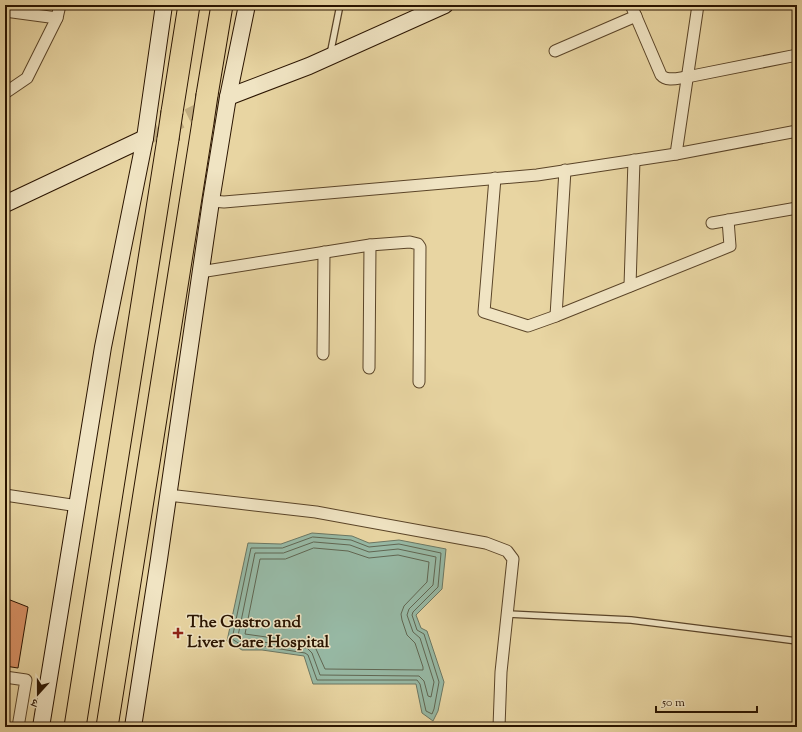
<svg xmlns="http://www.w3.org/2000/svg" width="802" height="732" font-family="'Sorts Mill Goudy','Noto Serif Devanagari',serif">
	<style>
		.water { fill: #97b9a5; stroke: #6b7763 }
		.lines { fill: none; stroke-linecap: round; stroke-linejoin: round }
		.shore { stroke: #606652; stroke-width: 1 }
		.building { fill: #d89165; stroke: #2a1400 }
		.secondary-tunnel { stroke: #c2ae82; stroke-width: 16; stroke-dasharray: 16 8; stroke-linecap: butt }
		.lane-casing { stroke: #5a4428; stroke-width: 8 }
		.street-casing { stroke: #5a4428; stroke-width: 13 }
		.secondary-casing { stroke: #2a1400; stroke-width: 18 }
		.highway-casing { stroke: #2a1400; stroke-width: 23 }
		.lane { stroke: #f0e4c3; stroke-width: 5.5 }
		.street { stroke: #f0e4c3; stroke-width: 11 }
		.secondary { stroke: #f0e4c3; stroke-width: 16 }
		.highway { stroke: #e8d5a2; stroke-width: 21 }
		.highway-bridge-casing { stroke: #2a1400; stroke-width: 23; stroke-linecap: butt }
		.highway-bridge { stroke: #e8d5a2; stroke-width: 21 }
		.poi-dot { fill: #8f2418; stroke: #f0e4c3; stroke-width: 1.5 }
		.labels { text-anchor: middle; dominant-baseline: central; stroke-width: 3; stroke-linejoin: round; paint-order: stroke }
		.poi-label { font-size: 17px; font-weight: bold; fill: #2a1400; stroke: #f0e4c3; text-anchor: start }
	</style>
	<rect width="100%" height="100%" fill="#e8d5a2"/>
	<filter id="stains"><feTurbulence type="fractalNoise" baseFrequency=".005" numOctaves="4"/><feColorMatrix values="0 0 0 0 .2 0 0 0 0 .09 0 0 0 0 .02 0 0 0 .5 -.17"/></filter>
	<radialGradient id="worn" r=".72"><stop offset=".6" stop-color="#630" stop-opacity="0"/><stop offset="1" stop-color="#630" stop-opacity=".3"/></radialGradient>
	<path class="water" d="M 312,533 L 352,536 L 369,543 L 399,540 L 446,549 L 442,589 L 416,615 L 421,628 L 427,631 L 444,682 L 438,711 L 433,721 L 422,713 L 416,684 L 313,684 L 304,656 L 262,650 L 242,650 L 227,641 L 248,543 L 281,544 Z"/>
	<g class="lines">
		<g class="shore">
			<path d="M 313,537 L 351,540 L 369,547 L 399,544 L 441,553 L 438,587 L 413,612 L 412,615 L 417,630 L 424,634 L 439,682 L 434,709 L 432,714 L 426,711 L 420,684 L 417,680 L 317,680 L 308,655 L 305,653 L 262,646 L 243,646 L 232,639 L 251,548 L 282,548 Z"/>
			<path d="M 314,542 L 350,545 L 369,552 L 398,549 L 436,557 L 433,585 L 409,609 L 407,615 L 413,632 L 420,638 L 434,682 L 431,697 L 428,696 L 424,681 L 419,676 L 320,675 L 312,653 L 307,648 L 263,642 L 245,641 L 238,636 L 255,553 L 283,553 Z"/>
			<path d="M 314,548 L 348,551 L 369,558 L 398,555 L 429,562 L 427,582 L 404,606 L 401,614 L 402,620 L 407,635 L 415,643 L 423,667 L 423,670 L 325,669 L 316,649 L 309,643 L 245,634 L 260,559 L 285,559 Z"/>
		</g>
	</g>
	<path class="building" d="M 5,598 L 28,607 L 18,668 L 5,666 Z"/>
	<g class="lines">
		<path class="secondary-tunnel" d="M 145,138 L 228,97"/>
		<defs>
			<g id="lane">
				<path d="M 330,55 L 340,5"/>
				<path d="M 507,614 L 631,620 L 797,641"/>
			</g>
			<g id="street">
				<path d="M 631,5 L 661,75 C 667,82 678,78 687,77 L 797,55"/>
				<path d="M 5,11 L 57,18"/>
				<path d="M 555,51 L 636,16"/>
				<path d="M 5,93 L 27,78 L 57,18 L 60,5"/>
				<path d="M 676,154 L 698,5"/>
				<path d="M 495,178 L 484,312 L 528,326 L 556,316 L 730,246 L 728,220"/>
				<path d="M 211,201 L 224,202 L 537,175 L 676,154 L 797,131"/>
				<path d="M 712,223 L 797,208"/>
				<path d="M 200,272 L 370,245 L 410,242 L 418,244 L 420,247 L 419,382"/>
				<path d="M 630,286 L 634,160"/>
				<path d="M 556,316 L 565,170"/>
				<path d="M 323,354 L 324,252"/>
				<path d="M 369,368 L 370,245"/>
				<path d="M 5,495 L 78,506"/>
				<path d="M 168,495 L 316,512 L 486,543 L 507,551 L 513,559 L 501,672 L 499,727"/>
				<path d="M 5,677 L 26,680 L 18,727"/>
			</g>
			<g id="secondary">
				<path d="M 228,97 L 309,66 L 445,5"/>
				<path d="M 5,204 L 145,138"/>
				<path d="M 41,727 L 103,347 L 145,138 L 164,5"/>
				<path d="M 133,727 L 159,559 L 211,201 L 228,97 L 247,5"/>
			</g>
			<g id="highway">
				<path d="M 207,95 L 222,5"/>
				<path d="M 172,112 L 189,5"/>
				<path d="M 75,727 L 168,139"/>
				<path d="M 107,727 L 203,122"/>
			</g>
		</defs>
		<use href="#lane" class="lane-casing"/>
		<use href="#street" class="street-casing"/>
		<use href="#secondary" class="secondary-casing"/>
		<use href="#highway" class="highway-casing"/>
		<use href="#lane" class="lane"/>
		<use href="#street" class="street"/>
		<use href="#secondary" class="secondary"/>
		<use href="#highway" class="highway"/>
		<defs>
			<g id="highway-bridge">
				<path d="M 203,122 L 207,95"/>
				<path d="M 168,139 L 172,112"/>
			</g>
		</defs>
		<use href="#highway-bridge" class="highway-bridge-casing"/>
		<use href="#highway-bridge" class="highway-bridge"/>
	</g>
	<path class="poi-dot" d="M176 627h4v4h4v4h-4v4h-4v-4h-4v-4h4z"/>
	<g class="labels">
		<g class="poi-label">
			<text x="187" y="623">The Gastro and<tspan x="187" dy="20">Liver Care Hospital</tspan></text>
		</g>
	</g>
	<rect width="802" height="732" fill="none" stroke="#e8d5a2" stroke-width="20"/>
	<rect x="6" y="6" width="790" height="720" fill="none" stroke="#2a1400" stroke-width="2"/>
	<rect x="10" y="10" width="782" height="712" fill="none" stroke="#2a1400"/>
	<g transform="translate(38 694) rotate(201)" stroke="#f0e4c3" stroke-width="3" paint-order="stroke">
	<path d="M0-3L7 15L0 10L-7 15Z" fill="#2a1400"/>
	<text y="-6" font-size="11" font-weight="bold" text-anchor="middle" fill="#2a1400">उ</text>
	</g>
	<path d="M656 706v6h101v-6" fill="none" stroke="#2a1400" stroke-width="2"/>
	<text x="662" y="706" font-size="12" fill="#2a1400" stroke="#f0e4c3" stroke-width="3" paint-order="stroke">50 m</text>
	<rect width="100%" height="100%" filter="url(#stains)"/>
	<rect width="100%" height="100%" fill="url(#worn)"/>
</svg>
